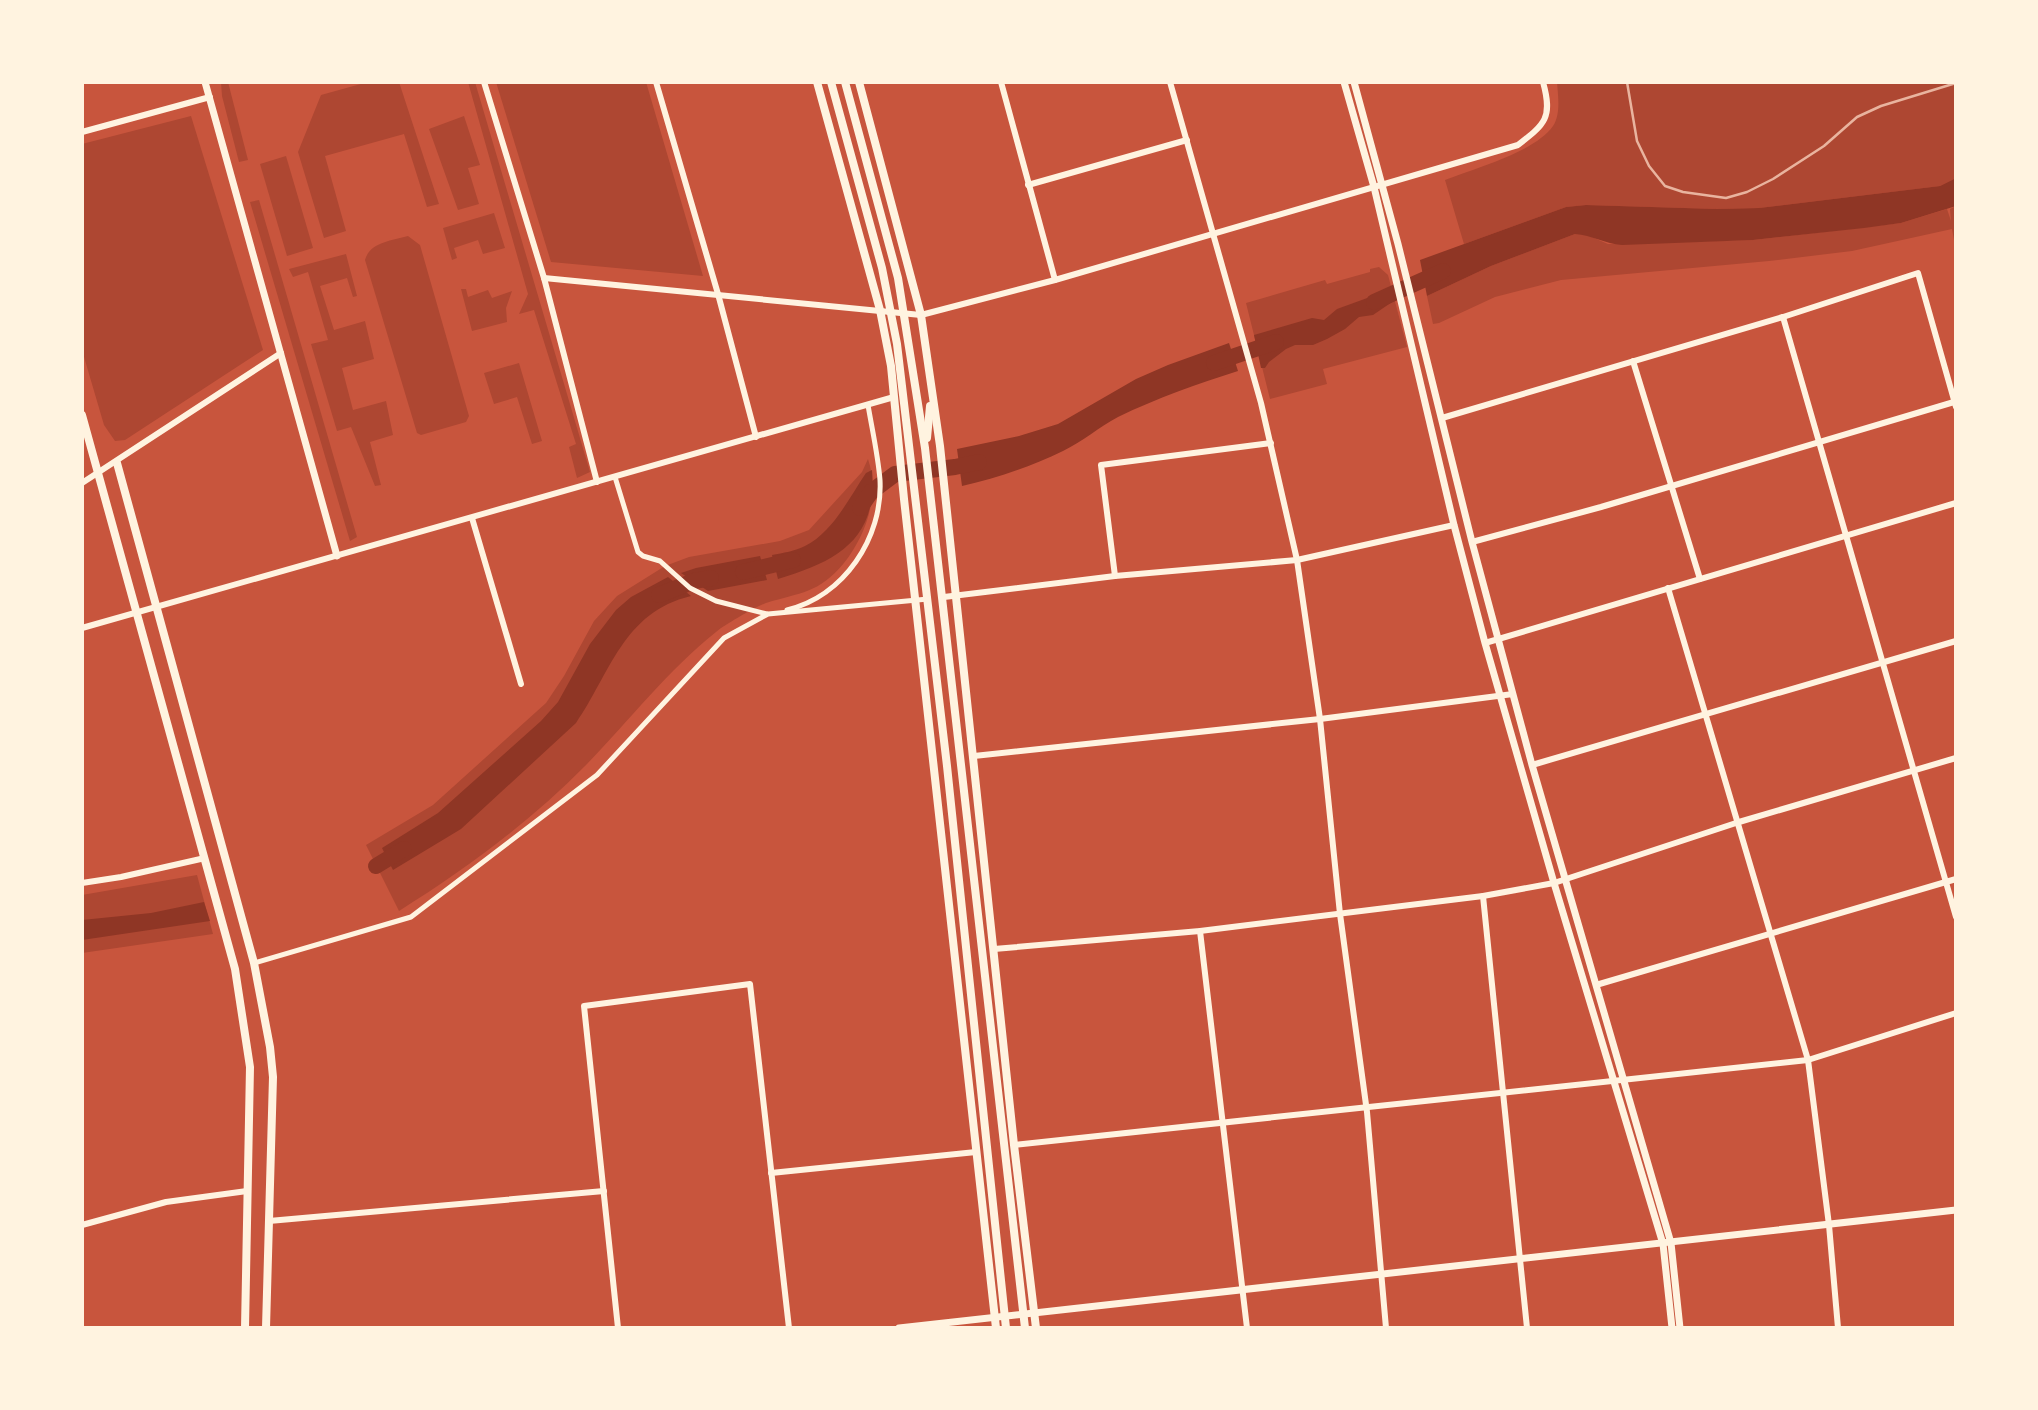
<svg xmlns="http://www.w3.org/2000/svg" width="2038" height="1410" font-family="Manrope,sans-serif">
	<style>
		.green { fill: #ae4732 }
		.water { fill: #8f3625 }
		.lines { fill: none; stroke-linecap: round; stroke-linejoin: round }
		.river { stroke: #8f3625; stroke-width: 16 }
		.minor { stroke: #fff3e0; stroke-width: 5 }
		.tertiary { stroke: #fff3e0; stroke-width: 6 }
		.secondary { stroke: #fff3e0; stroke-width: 7 }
		.primary { stroke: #fff3e0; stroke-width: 8 }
		.rail { stroke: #e9b49f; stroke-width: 2.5 }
	</style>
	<rect width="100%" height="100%" fill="#c8553d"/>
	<g class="green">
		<path d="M 221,82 L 228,82 L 248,160 L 239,162 L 222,96 Z"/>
		<path d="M 368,82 L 399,82 L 439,204 L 427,207 L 404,134 L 325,156 L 346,231 L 324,238 L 298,152 L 321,95 Z"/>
		<path d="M 468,82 L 475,82 L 590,472 L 577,478 L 569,447 L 576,444 L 534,310 L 519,314 L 528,294 Z"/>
		<path d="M 496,82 L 646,82 L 703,276 L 551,262 Z"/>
		<path d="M 1557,82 L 1956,82 L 1956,178 L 1940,186 L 1759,208 L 1717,209 L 1586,205 L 1566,207 L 1464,244 L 1445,180 C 1475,168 1535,152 1553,126 C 1561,114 1558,96 1557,82 Z"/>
		<path d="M 191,116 L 263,350 L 125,440 L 115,441 L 104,425 L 82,350 L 82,144 Z"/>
		<path d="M 464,116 L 480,165 L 468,168 L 479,204 L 458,210 L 429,129 Z"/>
		<path d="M 286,156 L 313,248 L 287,256 L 260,164 Z"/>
		<path d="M 259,200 L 357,537 L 350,541 L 250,202 Z"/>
		<path d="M 1956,206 L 1956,251 L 1952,229 L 1852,251 L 1769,261 L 1561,280 L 1495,297 L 1439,323 L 1433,324 L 1427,296 L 1491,266 L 1575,234 L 1585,234 L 1608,244 L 1753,240 L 1901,223 L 1947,209 L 1951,221 L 1950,209 Z"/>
		<path d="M 494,213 L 505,248 L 483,254 L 478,240 L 454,248 L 457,258 L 452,260 L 443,228 Z"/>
		<path d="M 408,236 L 420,245 L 469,416 L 466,422 L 421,435 L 417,433 L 365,260 C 370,242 391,241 408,236 Z"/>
		<path d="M 346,254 L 357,296 L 353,297 L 347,278 L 320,286 L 334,330 L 365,321 L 374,359 L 342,368 L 353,410 L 386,401 L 393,435 L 370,442 L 381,485 L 375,486 L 351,427 L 337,431 L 311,344 L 328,340 L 308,272 L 293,277 L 289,269 Z"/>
		<path d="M 1379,267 L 1388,275 L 1407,347 L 1323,369 L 1327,384 L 1270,399 L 1246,303 L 1325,280 L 1327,284 L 1370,272 L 1370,269 Z"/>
		<path d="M 461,289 L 466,289 L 468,297 L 488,290 L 492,298 L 512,291 L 506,308 L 507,322 L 472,331 Z"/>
		<path d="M 519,363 L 542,441 L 532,444 L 517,397 L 494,404 L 484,373 Z"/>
		<path d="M 868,459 C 880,494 867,534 844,563 C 818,594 801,592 766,603 C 757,606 724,625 716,632 C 668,670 629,721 586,765 C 531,821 466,869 399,911 L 366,845 L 433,805 L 546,703 L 564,676 L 594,621 L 617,596 L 665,566 L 689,557 L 780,541 L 809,530 L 862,472 Z"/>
		<path d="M 197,875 L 213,934 L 82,953 L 82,895 Z"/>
	</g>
	<g class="water">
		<path d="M 1956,178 L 1956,206 L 1901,223 L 1864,228 L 1753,240 L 1622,245 C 1605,244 1592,235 1575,234 L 1491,266 L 1427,296 L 1420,260 L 1566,207 L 1586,205 L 1717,209 L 1759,208 L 1940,186 Z"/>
		<path d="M 1392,289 L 1395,300 L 1373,315 L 1359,317 L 1345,329 L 1327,339 L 1313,345 L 1295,345 L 1286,349 L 1269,362 L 1265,368 L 1261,368 L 1254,335 L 1312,318 L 1324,320 L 1337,309 Z"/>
		<path d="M 1229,343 L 1238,371 C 1197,384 1157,398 1118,417 C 1099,427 1082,442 1063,451 C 1030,467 997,478 962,486 L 957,449 L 1019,436 L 1058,424 L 1136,379 L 1168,365 Z"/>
		<path d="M 872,470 C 878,539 838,561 778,579 L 772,555 C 783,553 795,551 805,546 C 833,532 849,498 866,473 Z"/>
		<path d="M 760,556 L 767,580 L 708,591 L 681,573 L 696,568 Z"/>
		<path d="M 668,577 L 691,596 C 623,612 610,674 576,723 L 461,829 L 393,870 L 382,848 L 438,813 L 541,721 L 558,702 L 590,644 L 616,610 L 631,597 Z"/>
		<path d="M 204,902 L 210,921 L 82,940 L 82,920 L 151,913 Z"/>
	</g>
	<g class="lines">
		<g class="river">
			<path d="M 1374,302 L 1443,271"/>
			<path d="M 1214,363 L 1276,342"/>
			<path d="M 860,508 L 871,492 L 895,474 L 955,467 L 979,462"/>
			<path d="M 743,572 L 793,560"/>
			<path d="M 659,595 L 694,581 L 711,578"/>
			<path d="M 376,866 L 404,849"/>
		</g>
		<g class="minor">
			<path d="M 615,477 L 638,552 L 643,556 L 660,561 L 690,588 L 716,601 L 767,614"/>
			<path d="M 787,610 C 844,596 883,538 880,480 C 878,455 872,429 868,405"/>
			<path d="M 254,963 L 411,917 L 597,775 L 724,638 L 768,614 L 928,599"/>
		</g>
		<g class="tertiary">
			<path d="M 484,82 L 544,278 L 597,482"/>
			<path d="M 656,82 L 718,294 L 756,437"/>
			<path d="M 1001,82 L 1055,280"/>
			<path d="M 1170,82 L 1261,403 L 1297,560 L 1320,719 L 1340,914 L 1367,1112 L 1386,1328"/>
			<path d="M 82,132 L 210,97"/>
			<path d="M 1028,185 L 1187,140"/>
			<path d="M 544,278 L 921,315 L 1055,280 L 1518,145 C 1545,124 1553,118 1543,82"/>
			<path d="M 1783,317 L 1956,917"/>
			<path d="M 1633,361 L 1700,579"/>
			<path d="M 1442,418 L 1783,317 L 1918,273 L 1956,407"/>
			<path d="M 82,483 L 281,353"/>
			<path d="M 472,518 L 521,684"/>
			<path d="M 1472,542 L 1601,507 L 1954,402"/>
			<path d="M 1115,576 L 1101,465 L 1271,443"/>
			<path d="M 1668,588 L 1808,1060 L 1829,1225 L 1838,1328"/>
			<path d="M 944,597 L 1115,576 L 1297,560 L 1454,525"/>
			<path d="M 82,628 L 894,397"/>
			<path d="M 1485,643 L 1956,503"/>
			<path d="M 974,756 L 1320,719 L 1513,694"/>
			<path d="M 1532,765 L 1956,641"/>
			<path d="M 82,883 L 121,877 L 205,858"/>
			<path d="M 1483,896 L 1527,1328"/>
			<path d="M 1200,931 L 1247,1328"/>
			<path d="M 994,949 L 1200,931 L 1483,896 L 1554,883 L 1739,822 L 1956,758"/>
			<path d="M 1596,985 L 1956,879"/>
			<path d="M 1014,1145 L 1808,1060 L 1956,1013"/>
			<path d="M 771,1173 L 976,1152"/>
			<path d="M 269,1221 L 604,1191"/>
			<path d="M 82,1225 L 166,1202 L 247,1191"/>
			<path d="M 618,1328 L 584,1006 L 750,984 L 789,1328"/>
		</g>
		<g class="secondary">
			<path d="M 205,82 L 337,556"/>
			<path d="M 1344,82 L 1374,187 L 1454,525 L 1485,643 L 1554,883 L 1663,1244 L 1672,1328"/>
			<path d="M 1354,82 L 1398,244 L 1472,542 L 1532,765 L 1671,1243 L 1680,1328"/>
			<path d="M 899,1328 L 1956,1210"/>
		</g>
		<g class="primary">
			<path d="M 817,82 L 880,310 L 891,366 L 904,499 L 996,1328"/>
			<path d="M 831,82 L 882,268 L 897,344 L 947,766 L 1006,1328"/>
			<path d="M 845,82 L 898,278 L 925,448 L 1025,1328"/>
			<path d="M 859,82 L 921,315 L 940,446 L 1014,1145 L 1036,1328"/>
			<path d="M 82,415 L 235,969 L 250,1067 L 245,1328"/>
			<path d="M 927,438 L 930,406"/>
			<path d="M 117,463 L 254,963 L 270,1047 L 273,1077 L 266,1328"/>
		</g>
		<path class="rail" d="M 1627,82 L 1637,141 L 1649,166 L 1665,186 L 1683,192 L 1726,198 L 1747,192 L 1773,179 L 1824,146 L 1857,117 L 1881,106 L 1956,83"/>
	</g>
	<rect width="2038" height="1410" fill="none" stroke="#fff3e0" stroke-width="168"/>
</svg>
